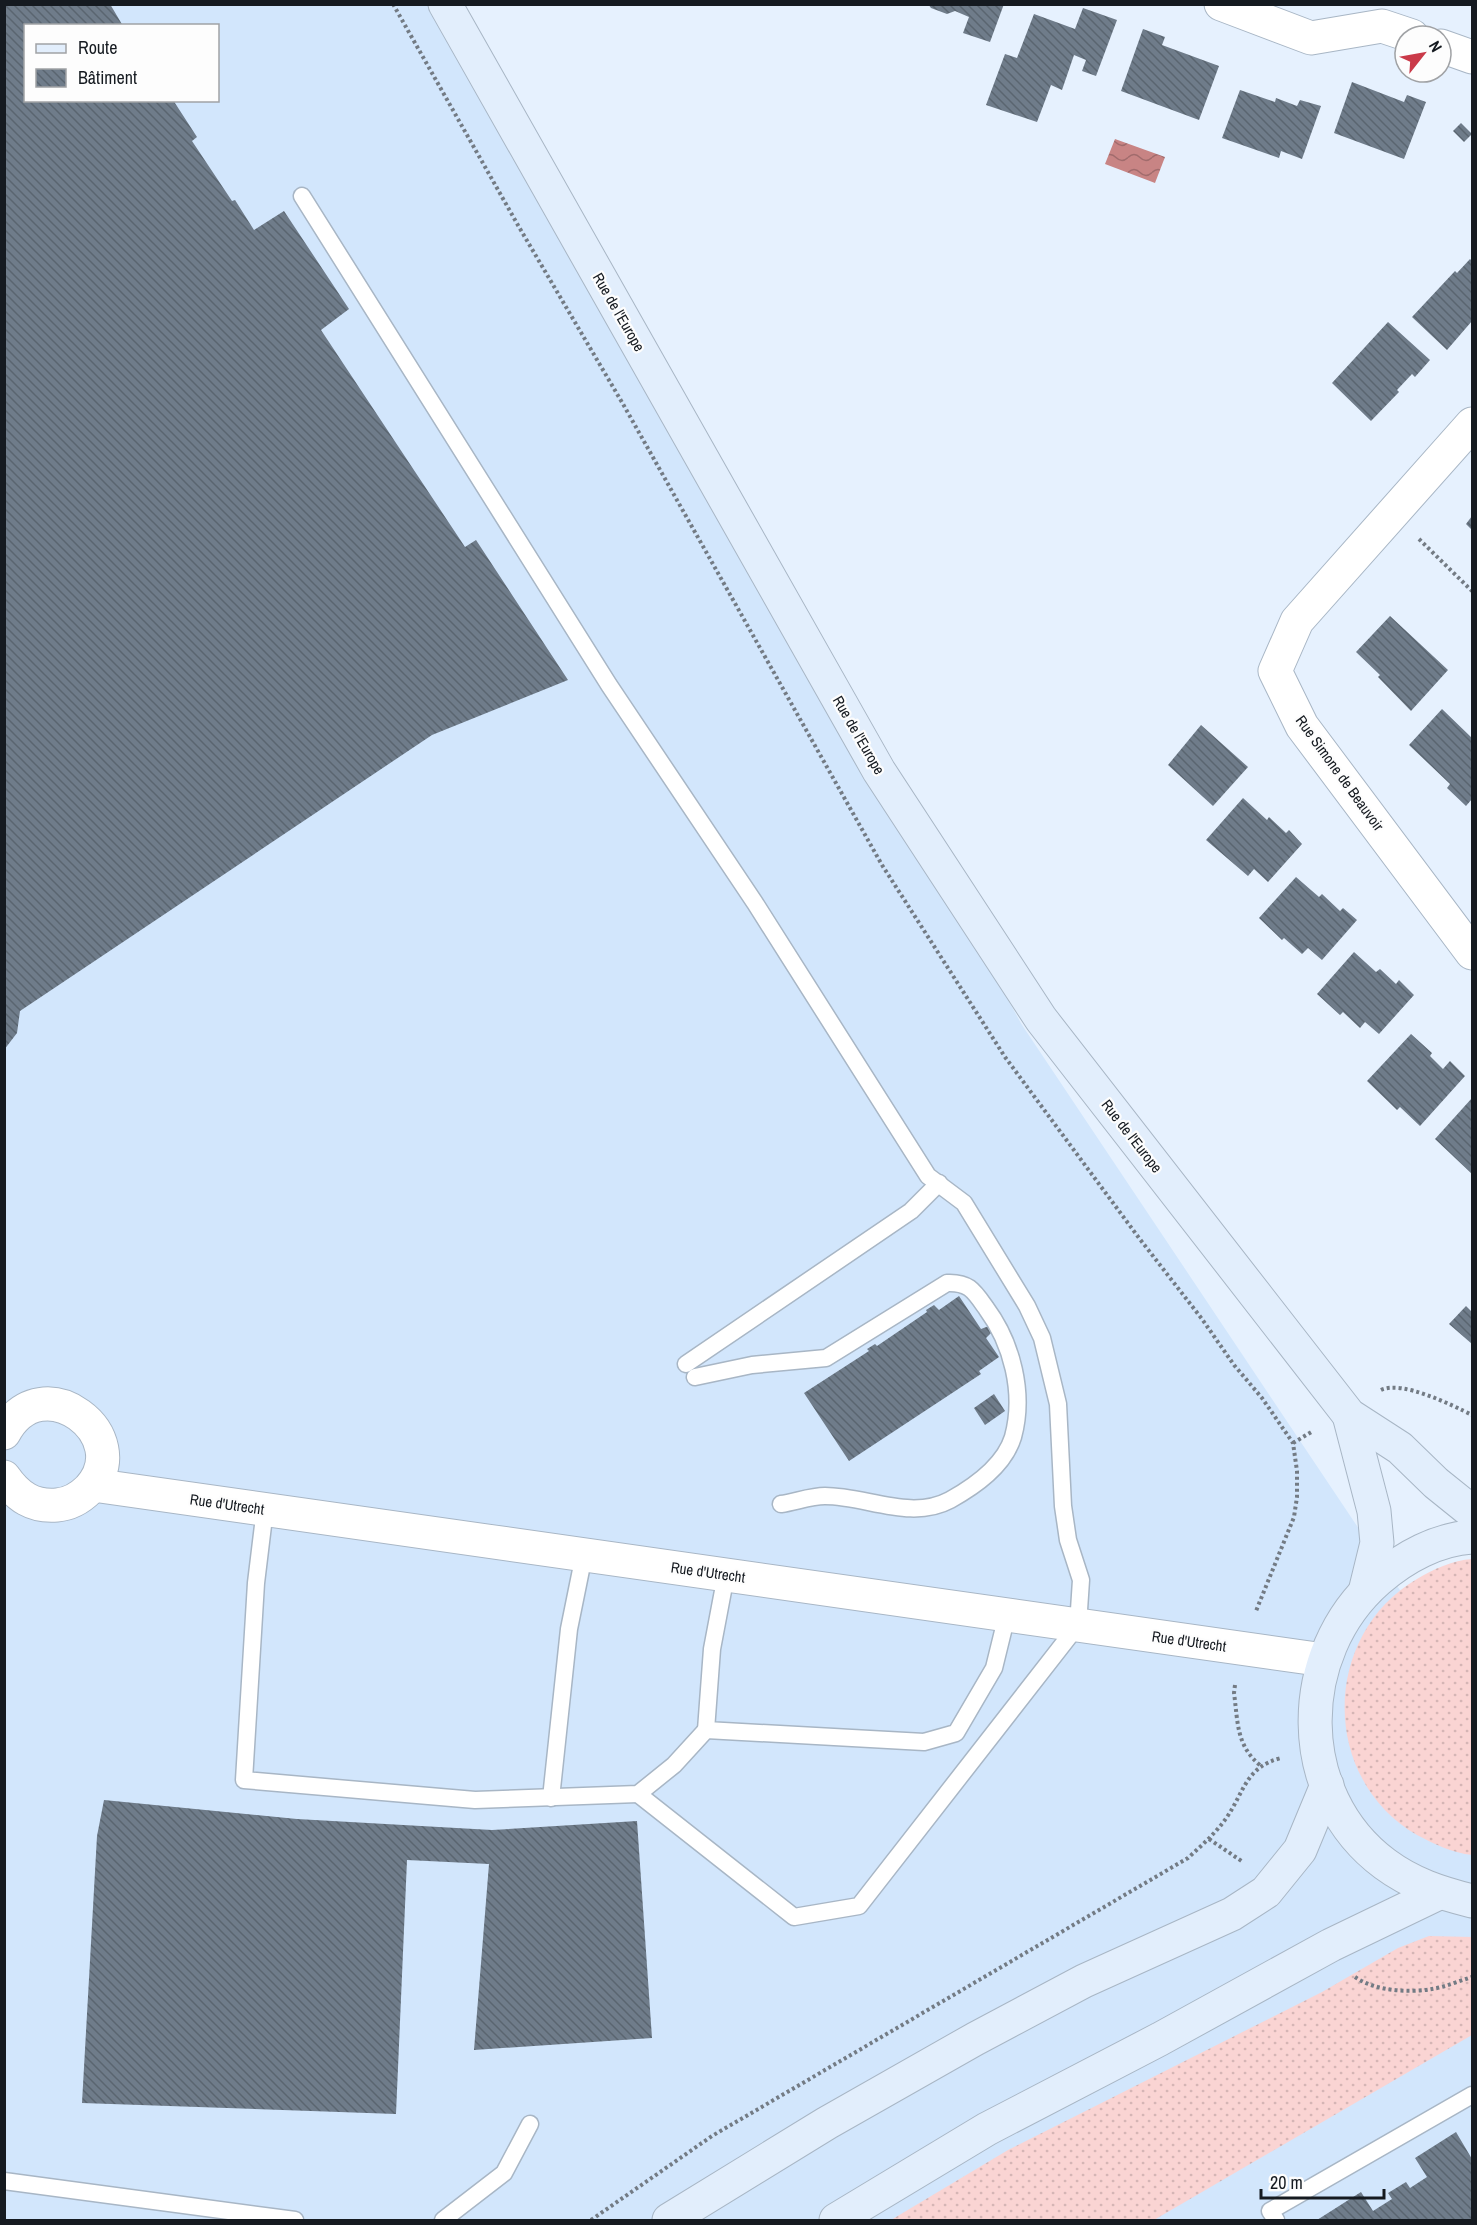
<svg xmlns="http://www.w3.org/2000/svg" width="1477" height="2225" font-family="'Archivo Narrow',sans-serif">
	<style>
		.built { fill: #d2e6fc; fill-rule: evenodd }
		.grass { fill: url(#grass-dots) }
		.water { fill: url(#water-waves) }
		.building { fill: url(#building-back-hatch) }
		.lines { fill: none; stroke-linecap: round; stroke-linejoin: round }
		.lane-casing { stroke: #a8b6c5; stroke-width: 19 }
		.street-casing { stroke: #a8b6c5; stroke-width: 35 }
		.secondary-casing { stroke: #a8b6c5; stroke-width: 35 }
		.path { stroke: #737b84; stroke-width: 4; stroke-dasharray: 3 3; stroke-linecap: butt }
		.lane { stroke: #fff; stroke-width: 16 }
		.street { stroke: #fff; stroke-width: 33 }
		.secondary { stroke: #e2eefc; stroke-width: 33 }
		.labels { text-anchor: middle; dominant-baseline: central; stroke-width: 4.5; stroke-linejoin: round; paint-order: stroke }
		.street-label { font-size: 15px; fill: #151a20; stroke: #fdfdfd }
	</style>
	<defs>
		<pattern id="grass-dots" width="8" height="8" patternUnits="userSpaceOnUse" patternTransform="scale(1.5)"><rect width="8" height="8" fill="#fad4d3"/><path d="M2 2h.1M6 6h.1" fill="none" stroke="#d5b5b5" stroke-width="1.8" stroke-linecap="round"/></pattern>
		<pattern id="water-waves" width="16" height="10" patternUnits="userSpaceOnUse" patternTransform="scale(1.5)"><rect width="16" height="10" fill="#c88484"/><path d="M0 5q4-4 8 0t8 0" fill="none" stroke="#a16b6c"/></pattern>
		<pattern id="building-back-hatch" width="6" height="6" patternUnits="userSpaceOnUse" patternTransform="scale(1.5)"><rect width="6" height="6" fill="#6f7c8a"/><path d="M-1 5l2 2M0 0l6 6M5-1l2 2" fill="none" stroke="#5a6570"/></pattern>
	</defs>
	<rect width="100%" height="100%" fill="#e6f1fe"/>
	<path class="built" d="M 5,5 L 450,5 L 1022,1025 L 1472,1698 L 1472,2220 L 5,2220 ZM 26,26 L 218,26 L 218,100 L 26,100 Z"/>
	<g class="grass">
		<path d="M 1472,1559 L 1472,1855 C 1453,1853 1434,1844 1417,1835 C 1320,1779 1321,1635 1417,1579 C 1434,1569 1453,1560 1472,1559 Z"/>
		<path d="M 1429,1936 L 1472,1937 L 1472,2035 L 1154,2220 L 891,2220 L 1008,2150 L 1322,1992 L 1398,1948 Z"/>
	</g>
	<path class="water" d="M 1115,139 L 1165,157 L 1155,183 L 1105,164 Z"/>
	<g class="building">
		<path d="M 4,4 L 110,4 L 123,26 L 26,26 L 26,100 L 173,100 L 197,137 L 192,141 L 232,201 L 235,200 L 254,230 L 284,211 L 349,309 L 321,330 L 465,547 L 476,540 L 568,680 L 432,735 L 20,1011 L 17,1033 L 4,1050 Z"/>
		<path d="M 928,4 L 1004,4 L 990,42 L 963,33 L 969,17 L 955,11 L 947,14 L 931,8 Z"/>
		<path d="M 1083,8 L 1117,20 L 1096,76 L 1082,71 L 1086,60 L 1074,55 L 1062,90 L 1051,85 L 1037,122 L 986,105 L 1005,54 L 1017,58 L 1034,14 L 1075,29 Z"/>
		<path d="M 1143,29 L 1165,37 L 1162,45 L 1219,66 L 1199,120 L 1121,91 Z"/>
		<path d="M 1352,82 L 1404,102 L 1407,95 L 1426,102 L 1404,159 L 1334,133 Z"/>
		<path d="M 1240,90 L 1275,102 L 1276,98 L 1297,106 L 1300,100 L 1321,106 L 1302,159 L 1281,151 L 1279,158 L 1222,138 Z"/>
		<path d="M 1461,123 L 1472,134 L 1464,142 L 1453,131 Z"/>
		<path d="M 1470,259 L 1472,261 L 1472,321 L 1447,350 L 1412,317 L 1455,271 L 1457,273 Z"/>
		<path d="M 1388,322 L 1430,360 L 1415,377 L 1412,374 L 1397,390 L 1399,392 L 1371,421 L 1332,383 Z"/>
		<path d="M 1472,516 L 1472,530 L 1466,524 Z"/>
		<path d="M 1390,616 L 1448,670 L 1411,711 L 1378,677 L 1380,675 L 1356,652 Z"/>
		<path d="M 1442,709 L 1472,738 L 1472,799 L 1466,806 L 1447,788 L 1450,784 L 1409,745 Z"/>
		<path d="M 1201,725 L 1248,767 L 1213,806 L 1168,765 Z"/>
		<path d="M 1243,798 L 1267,820 L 1269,817 L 1286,833 L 1289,830 L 1302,844 L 1268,882 L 1254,869 L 1248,876 L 1206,840 Z"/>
		<path d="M 1296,877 L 1319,897 L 1322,894 L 1340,911 L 1343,908 L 1357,920 L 1322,960 L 1308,948 L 1302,954 L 1284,938 L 1282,940 L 1259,918 Z"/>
		<path d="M 1354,952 L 1376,972 L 1380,969 L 1396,984 L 1399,980 L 1414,995 L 1379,1034 L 1365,1022 L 1360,1028 L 1343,1012 L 1340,1015 L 1317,994 Z"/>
		<path d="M 1411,1034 L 1432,1053 L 1430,1056 L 1443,1069 L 1450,1061 L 1465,1076 L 1420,1126 L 1400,1107 L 1397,1110 L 1367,1081 Z"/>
		<path d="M 1472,1098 L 1472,1174 L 1435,1139 Z"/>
		<path d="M 959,1296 L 981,1329 L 989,1326 L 993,1331 L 986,1338 L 999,1357 L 979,1371 L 981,1374 L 849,1461 L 804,1393 L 869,1351 L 867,1349 L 875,1344 L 877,1346 L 927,1312 L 926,1310 L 934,1305 L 939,1310 Z"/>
		<path d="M 1466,1306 L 1472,1312 L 1472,1344 L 1449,1324 Z"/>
		<path d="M 994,1394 L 1005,1411 L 985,1425 L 974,1408 Z"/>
		<path d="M 104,1800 L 297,1819 L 492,1830 L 637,1821 L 652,2038 L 474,2050 L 489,1864 L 407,1860 L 396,2114 L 82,2103 L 97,1836 Z"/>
		<path d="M 1456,2132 L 1472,2159 L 1472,2220 L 1317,2220 L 1361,2192 L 1373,2211 L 1392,2199 L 1388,2193 L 1406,2182 L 1410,2188 L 1427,2177 L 1415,2158 Z"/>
	</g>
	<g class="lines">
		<defs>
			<g id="lane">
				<path d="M 302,196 L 609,685 L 755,903 L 928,1176 L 964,1203 L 1027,1306 L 1042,1338 L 1058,1404 L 1063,1506 L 1068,1540 L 1081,1580 L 1078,1625 L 859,1906 L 794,1917 L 638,1794"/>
				<path d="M 686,1364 L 911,1211 L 939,1183"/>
				<path d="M 695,1377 L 752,1365 L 826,1358 L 947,1283 C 969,1282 974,1291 986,1308 C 1012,1343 1025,1393 1013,1437 C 1004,1466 975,1486 950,1500 C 911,1521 866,1496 825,1496 C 811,1496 795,1502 781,1504"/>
				<path d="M 265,1509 L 256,1583 L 244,1780 L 475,1800 L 638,1794 L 674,1765 L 706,1730"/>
				<path d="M 726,1575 L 712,1649 L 706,1730 L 924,1742 L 956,1733 L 994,1668 L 1007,1615"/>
				<path d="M 551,1798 L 569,1629 L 584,1555"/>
				<path d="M 4,2181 L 295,2220"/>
				<path d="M 443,2220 L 504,2173 L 530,2124"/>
				<path d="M 1276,2220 L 1270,2211 L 1472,2095"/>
			</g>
			<g id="street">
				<path d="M 1221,4 L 1311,38 L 1382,26 L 1412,36"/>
				<path d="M 1441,46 L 1472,57"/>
				<path d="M 1472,424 L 1297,621 L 1275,671 L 1302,726 L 1472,953"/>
				<path d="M 4,1433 C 42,1362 138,1437 89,1489 C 80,1498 70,1504 57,1505 C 33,1507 18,1497 4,1477"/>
				<path d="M 93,1485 L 1324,1660"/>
			</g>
			<g id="secondary">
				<path d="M 445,4 L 879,771 L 1041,1019 L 1349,1415 L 1400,1448 L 1436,1483 L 1472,1512"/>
				<path d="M 1349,1415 L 1374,1511 L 1377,1543 L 1365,1592"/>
				<path d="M 1472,1537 C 1438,1539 1404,1557 1378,1580 C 1294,1653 1292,1795 1385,1864 C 1412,1884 1440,1893 1472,1901"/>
				<path d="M 669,2220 L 827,2123 L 975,2039 L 1084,1981 L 1232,1914 L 1266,1892 L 1300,1850 L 1327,1785"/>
				<path d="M 836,2220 L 987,2129 L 1160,2039 L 1331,1945 L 1439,1893"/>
			</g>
		</defs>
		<use href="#lane" class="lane-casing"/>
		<use href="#street" class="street-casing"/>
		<use href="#secondary" class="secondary-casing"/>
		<g class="path">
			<path d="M 393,4 L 519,227 L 623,404 L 882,865 L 1005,1057 L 1139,1238 L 1202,1319 L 1234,1365 L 1262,1398 L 1293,1443 L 1297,1471 L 1297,1497 L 1294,1517 L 1256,1611"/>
			<path d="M 1419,539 L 1472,591"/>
			<path d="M 1381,1390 C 1402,1380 1452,1405 1472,1415"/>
			<path d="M 1293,1443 L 1313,1431"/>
			<path d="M 1235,1685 L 1234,1693 C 1238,1722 1236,1746 1261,1766"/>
			<path d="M 1209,1839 L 1243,1862"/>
			<path d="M 1355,1977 C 1375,1991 1408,1993 1432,1989 C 1445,1987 1459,1981 1472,1977"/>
			<path d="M 591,2220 L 712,2136 L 1188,1858 C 1202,1845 1216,1833 1227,1817 C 1245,1790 1246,1767 1281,1758"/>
		</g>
		<use href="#lane" class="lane"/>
		<use href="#street" class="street"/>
		<use href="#secondary" class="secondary"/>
	</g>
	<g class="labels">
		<g class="street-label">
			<text transform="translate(619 312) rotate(60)">Rue de l'Europe</text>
			<text transform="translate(859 735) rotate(60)">Rue de l'Europe</text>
			<text transform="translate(1340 773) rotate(54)">Rue Simone de Beauvoir</text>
			<text transform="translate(1132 1136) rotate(52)">Rue de l'Europe</text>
			<text transform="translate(227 1504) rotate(8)">Rue d'Utrecht</text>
			<text transform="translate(708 1572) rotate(8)">Rue d'Utrecht</text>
			<text transform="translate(1189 1641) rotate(8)">Rue d'Utrecht</text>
		</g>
	</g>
	<rect width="1477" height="2225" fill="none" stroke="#151a20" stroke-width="12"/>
	<rect x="24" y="24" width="195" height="78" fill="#fdfdfd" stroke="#a0a2a5" stroke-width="1.5"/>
	<rect x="36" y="44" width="30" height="9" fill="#e2eefc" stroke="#a0a2a5" stroke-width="1.5"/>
	<text x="78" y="54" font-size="18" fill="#151a20">Route</text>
	<rect x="36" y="69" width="30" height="18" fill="url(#building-back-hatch)" stroke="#a0a2a5" stroke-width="1.5"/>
	<text x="78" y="84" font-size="18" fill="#151a20">Bâtiment</text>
	<g transform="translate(1423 54) rotate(59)"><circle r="28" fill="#fdfdfd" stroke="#a0a2a5" stroke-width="1.5"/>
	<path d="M0-4.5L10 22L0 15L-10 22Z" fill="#ca3a49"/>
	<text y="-9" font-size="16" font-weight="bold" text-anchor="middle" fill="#151a20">N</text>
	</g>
	<path d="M1261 2189v9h123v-9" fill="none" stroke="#151a20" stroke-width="3"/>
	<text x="1270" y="2189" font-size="18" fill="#151a20" stroke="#fdfdfd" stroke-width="4.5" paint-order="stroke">20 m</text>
</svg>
